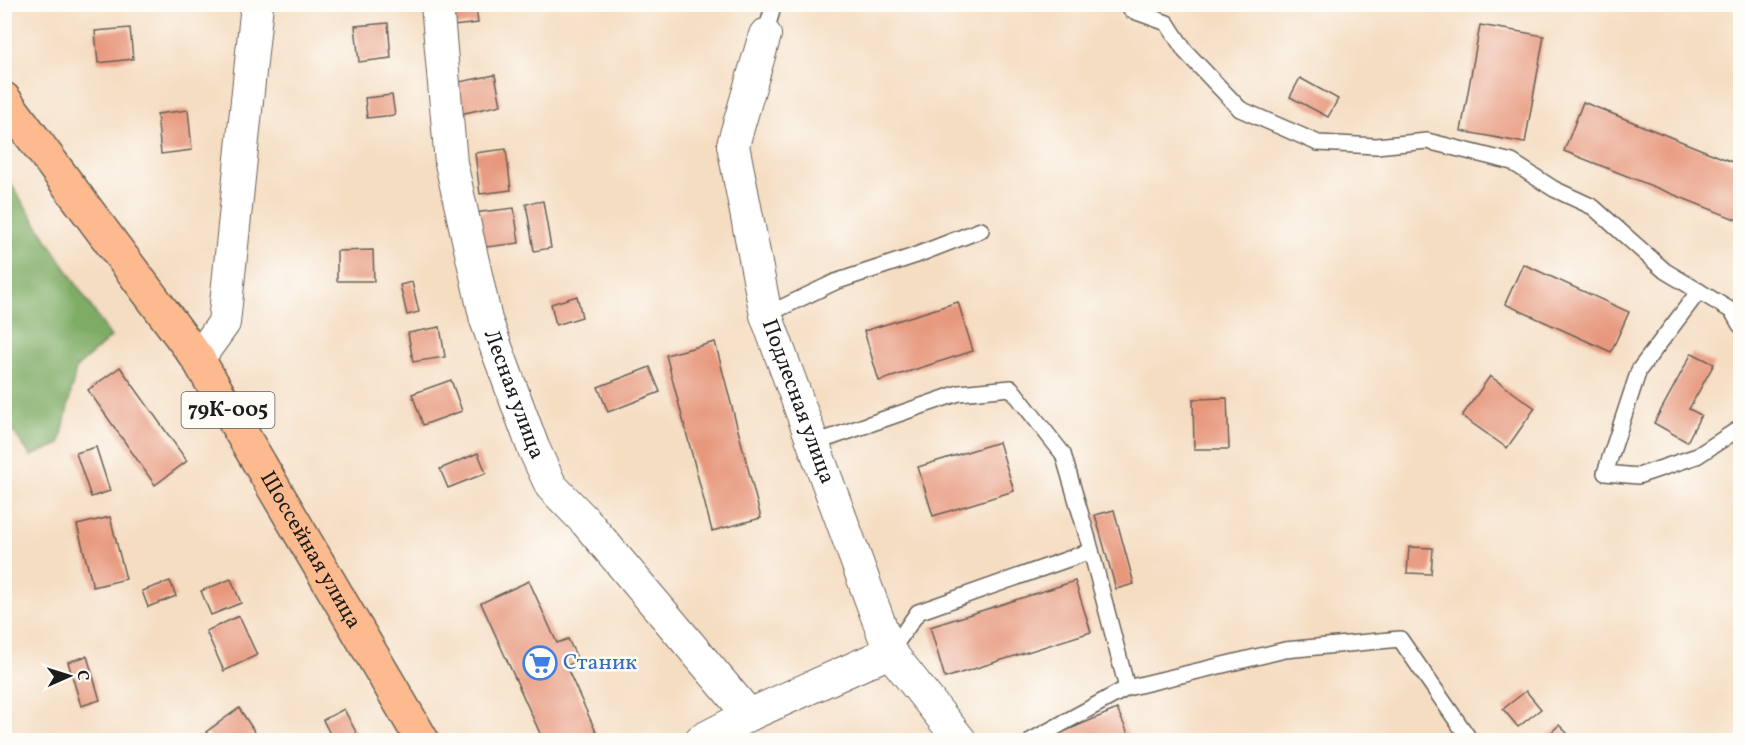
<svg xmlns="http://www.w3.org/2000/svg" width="1745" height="745" font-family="Vollkorn,serif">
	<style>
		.forest { fill: #7eac65; stroke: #4d6440; stroke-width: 1.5 }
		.building { fill: #e7977c }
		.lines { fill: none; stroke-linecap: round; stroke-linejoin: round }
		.lane-casing { stroke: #686056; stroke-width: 18 }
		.street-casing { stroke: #686056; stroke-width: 34 }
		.primary-casing { stroke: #686056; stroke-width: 36 }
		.lane { stroke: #fff; stroke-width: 15 }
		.street { stroke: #fff; stroke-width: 32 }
		.primary { stroke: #fcba8e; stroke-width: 33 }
		.labels { text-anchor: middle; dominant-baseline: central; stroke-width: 5; stroke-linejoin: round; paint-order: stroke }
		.shield { fill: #fdfcf7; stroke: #605f5e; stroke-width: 1.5 }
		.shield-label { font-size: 21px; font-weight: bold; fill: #1c1c1c }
		.street-label { font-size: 22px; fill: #1c1c1c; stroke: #fdfcf7 }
		.shop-label { font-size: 22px; fill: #366cbe; stroke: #fdfcf7; text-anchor: start }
	</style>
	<rect width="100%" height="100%" fill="#fdfcf7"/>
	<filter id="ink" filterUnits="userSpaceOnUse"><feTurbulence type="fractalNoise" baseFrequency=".0167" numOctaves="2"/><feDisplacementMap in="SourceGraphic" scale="12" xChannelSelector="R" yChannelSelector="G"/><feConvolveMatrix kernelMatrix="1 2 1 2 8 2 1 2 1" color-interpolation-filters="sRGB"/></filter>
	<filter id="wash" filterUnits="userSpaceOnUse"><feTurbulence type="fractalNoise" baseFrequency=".008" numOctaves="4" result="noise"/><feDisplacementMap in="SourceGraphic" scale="24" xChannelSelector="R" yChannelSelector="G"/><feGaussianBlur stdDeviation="1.35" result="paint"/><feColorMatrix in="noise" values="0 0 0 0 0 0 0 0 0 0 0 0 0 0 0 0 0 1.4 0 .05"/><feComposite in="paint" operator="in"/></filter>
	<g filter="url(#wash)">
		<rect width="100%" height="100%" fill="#f5ddc2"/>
		<path class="forest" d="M 4,174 L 111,337 L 76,368 L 60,444 L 31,456 L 12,430 L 4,347 Z"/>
		<g id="blocks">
			<g class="building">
				<path d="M 476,8 L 478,23 L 437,28 L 435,12 Z"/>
				<path d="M 388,23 L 391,58 L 359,62 L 355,26 Z"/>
				<path d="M 1480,25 L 1544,36 L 1525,143 L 1461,131 Z"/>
				<path d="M 130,28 L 133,59 L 98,63 L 95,31 Z"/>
				<path d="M 495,75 L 501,105 L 460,114 L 454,83 Z"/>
				<path d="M 1300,78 L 1338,99 L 1328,117 L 1290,97 Z"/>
				<path d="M 392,95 L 395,115 L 367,118 L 365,98 Z"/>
				<path d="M 1583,102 L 1740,165 L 1740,221 L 1564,151 Z"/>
				<path d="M 188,110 L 192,150 L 161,154 L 157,114 Z"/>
				<path d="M 506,149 L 511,190 L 480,194 L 475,153 Z"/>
				<path d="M 543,201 L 551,248 L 534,251 L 526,204 Z"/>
				<path d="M 514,208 L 519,243 L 478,248 L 473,213 Z"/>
				<path d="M 373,250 L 374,281 L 337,281 L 337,251 Z"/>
				<path d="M 1523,264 L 1629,312 L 1611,352 L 1505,304 Z"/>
				<path d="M 412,282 L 419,312 L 407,315 L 400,285 Z"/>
				<path d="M 577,296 L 582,317 L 556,325 L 551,304 Z"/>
				<path d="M 958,302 L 973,351 L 879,381 L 864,331 Z"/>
				<path d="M 440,327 L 445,357 L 413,362 L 408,333 Z"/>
				<path d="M 715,342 L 761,518 L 712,531 L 666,355 Z"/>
				<path d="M 1692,353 L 1714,364 L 1689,409 L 1701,415 L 1687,442 L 1654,423 Z"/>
				<path d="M 120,367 L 187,461 L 155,485 L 88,390 Z"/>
				<path d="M 650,367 L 660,392 L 608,412 L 598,387 Z"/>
				<path d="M 1490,376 L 1535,408 L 1507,448 L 1462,416 Z"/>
				<path d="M 451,380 L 462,411 L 423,425 L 412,394 Z"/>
				<path d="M 1227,398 L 1229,449 L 1194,449 L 1193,399 Z"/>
				<path d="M 999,442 L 1014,491 L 933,516 L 918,467 Z"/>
				<path d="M 96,447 L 110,491 L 91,497 L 76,453 Z"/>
				<path d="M 478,453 L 486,473 L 448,488 L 440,469 Z"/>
				<path d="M 1114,510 L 1134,584 L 1116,589 L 1095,515 Z"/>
				<path d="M 110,517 L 126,579 L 93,587 L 77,525 Z"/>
				<path d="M 1409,547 L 1433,548 L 1431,574 L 1407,573 Z"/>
				<path d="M 231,579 L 241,603 L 211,615 L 201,591 Z"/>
				<path d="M 170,581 L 176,596 L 148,607 L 142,591 Z"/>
				<path d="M 529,581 L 557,643 L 568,639 L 578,660 L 566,666 L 597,734 L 583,740 L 543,740 L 481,603 Z"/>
				<path d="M 1075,581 L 1091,632 L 945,678 L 930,627 Z"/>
				<path d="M 239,616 L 257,655 L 224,671 L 206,631 Z"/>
				<path d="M 87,656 L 100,700 L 81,706 L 68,662 Z"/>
				<path d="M 1526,691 L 1541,709 L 1518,727 L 1503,709 Z"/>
				<path d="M 239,708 L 256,734 L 247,740 L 212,740 L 206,732 Z"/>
				<path d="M 344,709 L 360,740 L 333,740 L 323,720 Z"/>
				<path d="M 1117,709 L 1131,740 L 1044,740 Z"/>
				<path d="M 1559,725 L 1574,740 L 1543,740 Z"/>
			</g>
		</g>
	</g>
	<g filter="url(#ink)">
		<use href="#blocks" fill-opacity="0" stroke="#686056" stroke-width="1.5"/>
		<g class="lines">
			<defs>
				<g id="lane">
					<path d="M 1130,4 L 1131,10 L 1167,23 L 1185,51 L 1240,109 L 1318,143 L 1376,146 L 1427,141 L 1512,162 L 1554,189 L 1593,207 L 1665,271 L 1732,311 L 1740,325"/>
					<path d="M 765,35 L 774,4"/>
					<path d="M 1699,291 L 1639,370 L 1605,473 L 1638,476 L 1697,456 L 1740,428"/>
					<path d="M 766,315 L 835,282 L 914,256 L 981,230"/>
					<path d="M 812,444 L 959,393 L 1011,388 L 1063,454 L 1088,539 L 1127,688 L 1032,740"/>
					<path d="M 890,652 L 918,612 L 1091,551"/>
					<path d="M 1127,688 L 1285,650 L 1400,639 L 1470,740"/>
				</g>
				<g id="street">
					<path id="s1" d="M 437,4 L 451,163 L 486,320 L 533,447 L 551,486 L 586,522 L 749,715"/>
					<path id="s2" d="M 765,35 L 733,145 L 766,315 L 890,652 L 960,740"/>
					<path d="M 198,359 L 224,323 L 257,4"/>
					<path d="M 701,740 L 749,715 L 890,652"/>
				</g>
				<g id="primary">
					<path id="s3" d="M 4,99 L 198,359 L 422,740"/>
				</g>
			</defs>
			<use href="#lane" class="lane-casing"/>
			<use href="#street" class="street-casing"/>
			<use href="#primary" class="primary-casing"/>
			<use href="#lane" class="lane"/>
			<use href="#street" class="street"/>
			<use href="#primary" class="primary"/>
		</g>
	</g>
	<defs>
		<symbol id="supermarket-ring" viewBox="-11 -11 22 22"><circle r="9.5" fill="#fdfcf7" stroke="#3f7fe0" stroke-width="1.5"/><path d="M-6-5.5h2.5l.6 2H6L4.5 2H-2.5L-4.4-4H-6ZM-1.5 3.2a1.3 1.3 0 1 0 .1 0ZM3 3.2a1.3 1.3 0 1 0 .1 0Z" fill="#3f7fe0"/></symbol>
	</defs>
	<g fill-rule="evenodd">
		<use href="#supermarket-ring" x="521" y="644" width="38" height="38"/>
	</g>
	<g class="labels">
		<rect class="shield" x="181.5" y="392" width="93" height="36" rx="4.5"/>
		<g class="shield-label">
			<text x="228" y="410">79К-005</text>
		</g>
		<g class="street-label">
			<text stroke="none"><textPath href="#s1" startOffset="400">Лесная улица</textPath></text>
			<text stroke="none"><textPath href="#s2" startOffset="380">Подлесная улица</textPath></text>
			<text stroke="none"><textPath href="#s3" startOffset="546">Шоссейная улица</textPath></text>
		</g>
		<g class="shop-label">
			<text x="563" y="663">Станик</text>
		</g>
	</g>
	<rect width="1745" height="745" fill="none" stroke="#fdfcf7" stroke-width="24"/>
	<g transform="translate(69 676) rotate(87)" stroke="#fdfcf7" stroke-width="4.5" paint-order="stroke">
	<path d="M0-4.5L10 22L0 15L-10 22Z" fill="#1c1c1c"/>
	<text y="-9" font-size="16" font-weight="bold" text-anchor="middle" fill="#1c1c1c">С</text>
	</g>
</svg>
